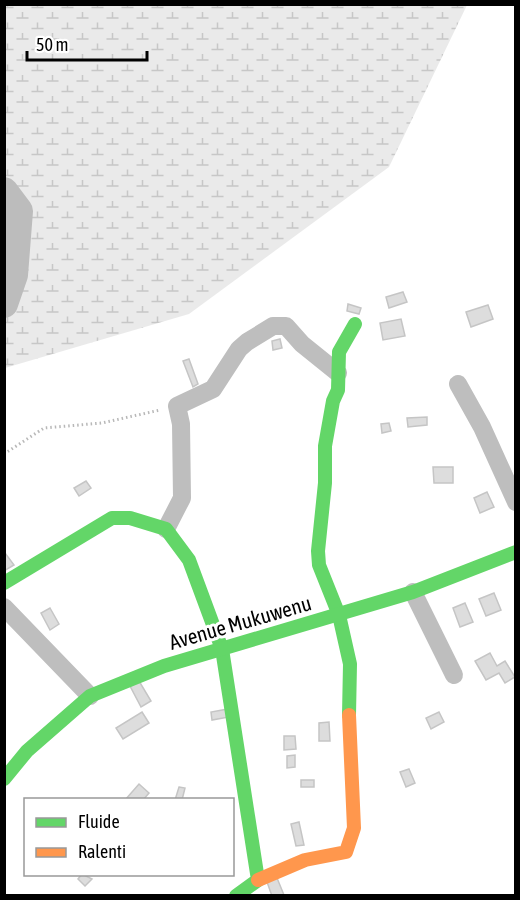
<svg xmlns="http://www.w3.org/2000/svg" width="520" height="900" font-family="'Asap Condensed',sans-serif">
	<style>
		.wetland { fill: url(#wetland-marsh) }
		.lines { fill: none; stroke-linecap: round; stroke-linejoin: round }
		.river { stroke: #bcbcbc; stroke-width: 28 }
		.building { fill: #ddd; stroke: #c5c5c5; stroke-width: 1.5 }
		.path { stroke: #b8b8b8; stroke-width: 3; stroke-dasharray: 1.5 3; stroke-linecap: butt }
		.street { stroke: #bebebe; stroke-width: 18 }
		.fast { stroke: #63d668; stroke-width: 14 }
		.slow { stroke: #ff974d; stroke-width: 14 }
		.labels { text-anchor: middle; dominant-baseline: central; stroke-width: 6; stroke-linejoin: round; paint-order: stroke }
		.street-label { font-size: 21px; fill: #000; stroke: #fff }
	</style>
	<defs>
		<pattern id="wetland-marsh" width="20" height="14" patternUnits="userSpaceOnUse" patternTransform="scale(1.5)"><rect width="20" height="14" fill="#eaeaea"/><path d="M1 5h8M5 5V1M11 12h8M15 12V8" fill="none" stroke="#c7c7c7"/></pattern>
	</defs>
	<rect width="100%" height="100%" fill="#fff"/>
	<path class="wetland" d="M 5,4 L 467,4 L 467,5 L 389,167 L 189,314 L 5,368 Z"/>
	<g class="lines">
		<path class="river" d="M 4,191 L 19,211 L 14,275 L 4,304"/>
	</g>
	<g class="building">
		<path d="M 403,292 L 407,302 L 389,308 L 386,297 Z"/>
		<path d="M 348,304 L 361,308 L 359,314 L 347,311 Z"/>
		<path d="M 488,305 L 493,319 L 471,327 L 466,312 Z"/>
		<path d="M 401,319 L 405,336 L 383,340 L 380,323 Z"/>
		<path d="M 280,339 L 282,348 L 273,350 L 272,341 Z"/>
		<path d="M 189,359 L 198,384 L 193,387 L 183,361 Z"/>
		<path d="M 427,417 L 427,425 L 408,427 L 407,418 Z"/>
		<path d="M 389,423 L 391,431 L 382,433 L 381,424 Z"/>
		<path d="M 433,467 L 453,467 L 453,483 L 434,483 Z"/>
		<path d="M 86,481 L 91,488 L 79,496 L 74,488 Z"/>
		<path d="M 487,492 L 494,507 L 480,513 L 474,498 Z"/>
		<path d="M 5,553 L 14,565 L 4,571 Z"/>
		<path d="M 494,593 L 501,610 L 486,616 L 479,599 Z"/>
		<path d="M 465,603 L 473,622 L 460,627 L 453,608 Z"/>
		<path d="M 50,608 L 59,624 L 50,630 L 41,613 Z"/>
		<path d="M 490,653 L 497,666 L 505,661 L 515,677 L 505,683 L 499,673 L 486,680 L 475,661 Z"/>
		<path d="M 139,681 L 151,701 L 141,707 L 130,686 Z"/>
		<path d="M 228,709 L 229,717 L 212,720 L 211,712 Z"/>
		<path d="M 142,712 L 149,723 L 123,739 L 116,728 Z"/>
		<path d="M 439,712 L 444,722 L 431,729 L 426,718 Z"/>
		<path d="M 329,722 L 330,741 L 319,741 L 319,723 Z"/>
		<path d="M 284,736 L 295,736 L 296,749 L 284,750 Z"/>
		<path d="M 295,755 L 295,767 L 287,768 L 287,756 Z"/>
		<path d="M 409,769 L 415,783 L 406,787 L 400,772 Z"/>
		<rect x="301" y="780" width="13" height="7"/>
		<path d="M 139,784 L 149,793 L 143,800 L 125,800 Z"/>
		<path d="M 179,787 L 185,788 L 182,800 L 175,800 Z"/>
		<path d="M 299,822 L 304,845 L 296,846 L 291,824 Z"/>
		<path d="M 82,874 L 92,879 L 85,886 L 78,879 Z"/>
		<path d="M 277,878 L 284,895 L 272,896 L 267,882 Z"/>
	</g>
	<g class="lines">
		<path class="path" d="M 4,454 L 44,428 L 102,423 L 160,410"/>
		<g class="street">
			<path d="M 458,384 L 482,427 L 516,502"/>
			<path d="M 166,529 L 182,498 L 181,424 L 177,406 L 213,389 L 239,349 L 247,342 L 273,326 L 286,326 L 302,344 L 338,373"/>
			<path d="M 413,592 L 454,675"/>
			<path d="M 4,607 L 90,696"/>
		</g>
		<g class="fast">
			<path d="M 4,583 L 112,518 L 130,518 L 166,529 L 189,560 L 222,649 L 258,880 L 236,896"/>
			<path d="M 349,715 L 350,664 L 339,615 L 319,565 L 318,551 L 325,483 L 325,446 L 333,401 L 338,390 L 339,352 L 355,324"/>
			<path d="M 4,779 L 27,751 L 90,696 L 164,666 L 413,592 L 516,552"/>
		</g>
		<path class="slow" d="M 258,880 L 305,860 L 346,852 L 354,828 L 349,715"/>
	</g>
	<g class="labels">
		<g class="street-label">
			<text transform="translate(240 622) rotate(-16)">Avenue Mukuwenu</text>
		</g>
	</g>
	<rect width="520" height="900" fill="none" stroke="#000000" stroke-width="12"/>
	<rect x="24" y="798" width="210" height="78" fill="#ffffff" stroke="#999999" stroke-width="1.5"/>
	<rect x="36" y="818" width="30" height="9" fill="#63d668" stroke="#999999" stroke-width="1.5"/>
	<text x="78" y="828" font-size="18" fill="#000000">Fluide</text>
	<rect x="36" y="848" width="30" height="9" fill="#ff974d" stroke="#999999" stroke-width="1.5"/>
	<text x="78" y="858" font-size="18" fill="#000000">Ralenti</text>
	<path d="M27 51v9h120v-9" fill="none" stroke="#000000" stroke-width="3"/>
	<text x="36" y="51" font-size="18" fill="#000000" stroke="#ffffff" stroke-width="4.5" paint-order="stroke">50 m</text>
</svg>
